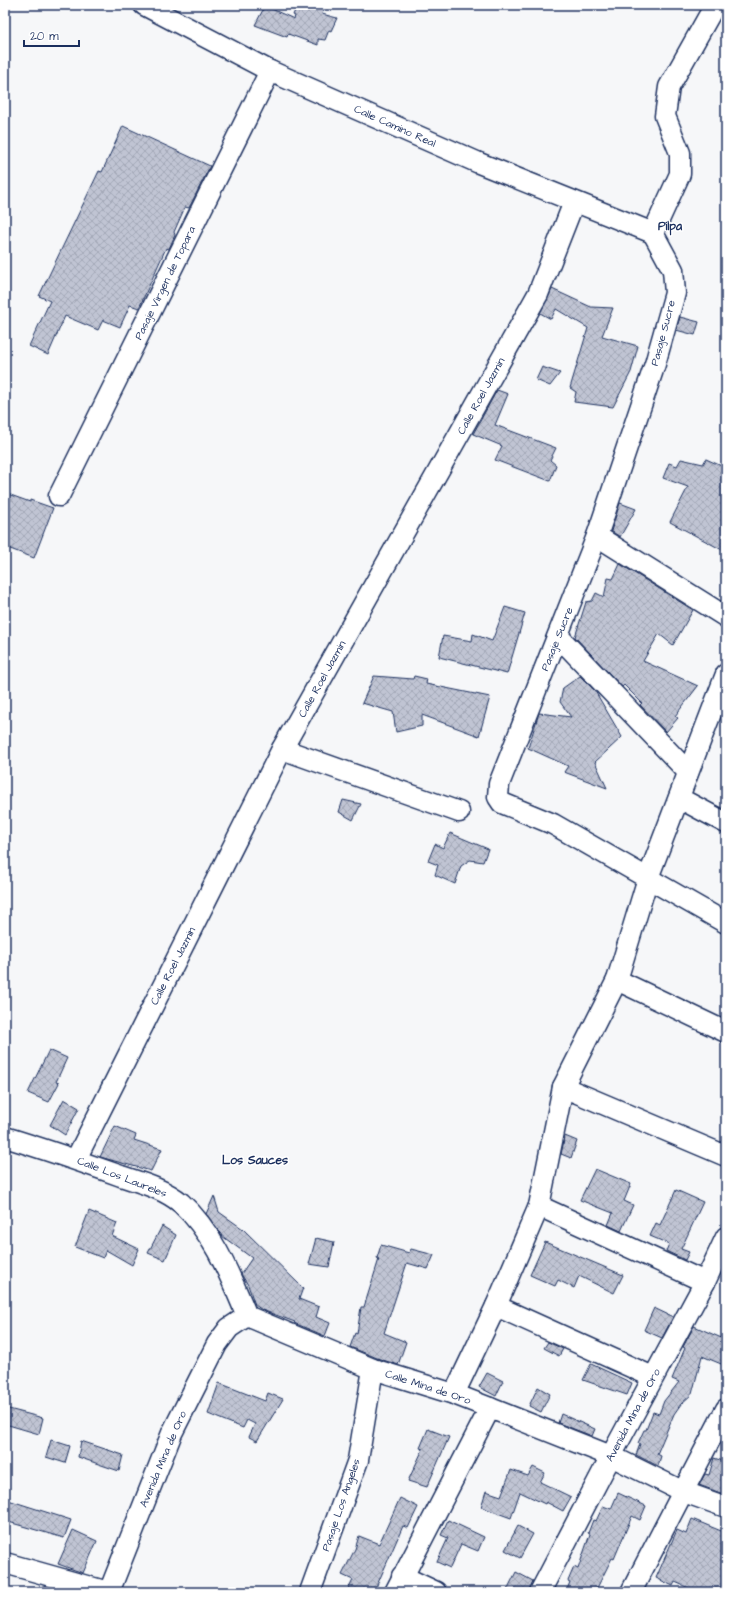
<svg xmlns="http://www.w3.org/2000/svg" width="731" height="1597" font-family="'Architects Daughter',sans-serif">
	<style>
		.building { fill: url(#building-cross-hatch); stroke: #1b2f5e }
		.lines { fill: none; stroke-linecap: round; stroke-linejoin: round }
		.street-casing { stroke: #1b2f5e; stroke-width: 23 }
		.street { stroke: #fff; stroke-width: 20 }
		.labels { text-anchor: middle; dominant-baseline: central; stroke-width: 3; stroke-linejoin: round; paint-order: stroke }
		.street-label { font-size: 11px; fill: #1b2f5e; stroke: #fff }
		.neighbourhood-label { font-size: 12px; font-weight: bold; fill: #1b2f5e; stroke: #fff }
	</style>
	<defs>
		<pattern id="building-cross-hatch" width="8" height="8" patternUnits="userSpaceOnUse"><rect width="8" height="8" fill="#c0c4d3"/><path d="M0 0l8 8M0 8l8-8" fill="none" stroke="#a4a9b8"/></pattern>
	</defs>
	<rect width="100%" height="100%" fill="#f6f7f9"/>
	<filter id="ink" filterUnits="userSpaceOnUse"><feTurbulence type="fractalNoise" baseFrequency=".025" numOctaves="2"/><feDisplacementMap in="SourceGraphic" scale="8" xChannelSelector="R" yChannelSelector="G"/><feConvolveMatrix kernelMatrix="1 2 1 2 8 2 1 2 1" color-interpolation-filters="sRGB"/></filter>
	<g filter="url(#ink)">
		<g class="building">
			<path d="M 299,5 L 326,5 L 322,14 L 337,18 L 331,31 L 329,30 L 325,40 L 318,39 L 318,45 L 288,34 L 287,37 L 255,25 L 265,6 L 294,19 L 295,16 L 293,15 L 297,6 L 298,7 Z"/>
			<path d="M 123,126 L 210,166 L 189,208 L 185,207 L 174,232 L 175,235 L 169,249 L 166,248 L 139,308 L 130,305 L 120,327 L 103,320 L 98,330 L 65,316 L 48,355 L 29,346 L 50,301 L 39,296 L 99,171 L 102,172 Z"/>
			<path d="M 552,289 L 591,307 L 613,308 L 602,336 L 638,346 L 631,372 L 613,407 L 574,402 L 576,392 L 570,388 L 588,328 L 556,309 L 551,319 L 540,313 Z"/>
			<path d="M 680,317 L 699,322 L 695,335 L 676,330 Z"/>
			<path d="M 542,367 L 560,373 L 550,386 L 536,380 Z"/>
			<path d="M 497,390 L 508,394 L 495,425 L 556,448 L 550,460 L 556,465 L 550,481 L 495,460 L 502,446 L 473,434 Z"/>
			<path d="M 681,459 L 703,464 L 706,459 L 726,468 L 726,552 L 670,522 L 688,487 L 663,478 L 669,463 L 677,466 Z"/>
			<path d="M 5,493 L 30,502 L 30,500 L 53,508 L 34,558 L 5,547 Z"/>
			<path d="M 620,503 L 636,509 L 620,537 L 611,531 Z"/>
			<path d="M 620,564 L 693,610 L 673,645 L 659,634 L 643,661 L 698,686 L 675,716 L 678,718 L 666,732 L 640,705 L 642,703 L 624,685 L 622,687 L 575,637 L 586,602 L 592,601 L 596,593 L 604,597 L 608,578 L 613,579 Z"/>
			<path d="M 505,607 L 525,613 L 507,674 L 439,657 L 443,636 L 472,641 L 473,634 L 492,641 Z"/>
			<path d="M 374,676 L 413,679 L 414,676 L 427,679 L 426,684 L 490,697 L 479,736 L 422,715 L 422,726 L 396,732 L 393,712 L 362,703 Z"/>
			<path d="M 580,676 L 595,691 L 622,737 L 595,762 L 607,788 L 564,772 L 568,766 L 528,748 L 539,713 L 571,717 L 560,702 L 563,688 Z"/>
			<path d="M 343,800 L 361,804 L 353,820 L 339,812 Z"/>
			<path d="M 450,833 L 488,849 L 483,862 L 470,860 L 461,866 L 455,884 L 435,875 L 438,865 L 428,861 L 435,844 L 443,848 Z"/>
			<path d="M 49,1050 L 67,1058 L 56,1082 L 59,1083 L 49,1102 L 28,1093 Z"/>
			<path d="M 64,1099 L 79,1108 L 65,1135 L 50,1125 Z"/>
			<path d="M 115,1126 L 136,1135 L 134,1140 L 162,1149 L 151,1171 L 100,1157 Z"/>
			<path d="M 565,1136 L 577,1141 L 571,1158 L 561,1154 Z"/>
			<path d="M 595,1169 L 631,1184 L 624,1201 L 633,1205 L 621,1231 L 608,1225 L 613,1213 L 580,1200 Z"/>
			<path d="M 676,1190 L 703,1202 L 681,1249 L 689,1252 L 685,1260 L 666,1251 L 669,1244 L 650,1236 L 656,1223 L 660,1225 Z"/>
			<path d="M 214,1196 L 219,1212 L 243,1229 L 303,1288 L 299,1299 L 319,1307 L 316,1317 L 330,1323 L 325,1336 L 294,1323 L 295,1322 L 262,1310 L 255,1305 L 248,1285 L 241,1274 L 252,1258 L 222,1236 L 206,1214 Z"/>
			<path d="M 89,1211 L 117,1223 L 112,1236 L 139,1249 L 132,1265 L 106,1250 L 103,1258 L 75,1247 Z"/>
			<path d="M 162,1226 L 176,1235 L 165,1260 L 148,1253 Z"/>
			<path d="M 316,1238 L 334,1242 L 329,1267 L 309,1264 Z"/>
			<path d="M 545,1242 L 623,1275 L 614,1293 L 579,1276 L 574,1288 L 558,1280 L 555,1286 L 530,1275 Z"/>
			<path d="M 381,1245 L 409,1253 L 411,1249 L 434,1255 L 428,1269 L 407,1263 L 384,1333 L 406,1342 L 398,1365 L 377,1358 L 350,1347 L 355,1333 L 357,1334 L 361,1307 L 364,1307 L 379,1259 L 377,1258 Z"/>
			<path d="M 654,1308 L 673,1317 L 662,1338 L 644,1330 Z"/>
			<path d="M 694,1326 L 726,1340 L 726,1366 L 702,1356 L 692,1394 L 681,1404 L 674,1414 L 657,1454 L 661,1456 L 658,1466 L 636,1455 L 640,1444 L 638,1443 L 644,1430 L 646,1430 L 653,1412 L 659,1414 L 664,1401 L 679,1382 L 672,1379 L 685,1348 L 683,1347 Z"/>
			<path d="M 548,1342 L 563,1349 L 559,1356 L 544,1348 Z"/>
			<path d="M 591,1364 L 632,1383 L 627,1395 L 583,1380 Z"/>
			<path d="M 487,1373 L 503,1381 L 496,1396 L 479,1387 Z"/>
			<path d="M 219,1383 L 265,1401 L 268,1393 L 283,1399 L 257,1441 L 249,1437 L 255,1424 L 247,1420 L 243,1428 L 208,1414 Z"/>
			<path d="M 538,1387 L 550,1394 L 541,1412 L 529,1406 Z"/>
			<path d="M 5,1408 L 43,1418 L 39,1434 L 5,1424 Z"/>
			<path d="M 561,1414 L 595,1429 L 592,1436 L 558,1423 Z"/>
			<path d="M 428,1429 L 449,1437 L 427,1487 L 408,1481 L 423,1449 L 420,1448 Z"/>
			<path d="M 51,1440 L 70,1446 L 65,1463 L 46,1457 Z"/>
			<path d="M 81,1441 L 123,1455 L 119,1471 L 78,1457 Z"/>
			<path d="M 714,1458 L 726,1462 L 726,1495 L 699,1485 L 705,1474 L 709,1475 Z"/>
			<path d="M 533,1467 L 545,1473 L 540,1482 L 571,1497 L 563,1511 L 546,1502 L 545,1504 L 520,1492 L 511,1518 L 481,1507 L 486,1491 L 501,1496 L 511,1470 L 528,1476 Z"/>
			<path d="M 618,1493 L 646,1506 L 640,1520 L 632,1516 L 614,1559 L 612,1558 L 595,1592 L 566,1592 L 570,1582 L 568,1581 L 574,1567 L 578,1569 L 590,1534 L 588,1533 L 593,1520 L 596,1521 L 603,1506 L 611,1509 Z"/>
			<path d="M 400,1498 L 418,1507 L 408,1528 L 403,1526 L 374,1592 L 347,1592 L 353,1580 L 342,1575 L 355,1549 L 359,1536 L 379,1544 Z"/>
			<path d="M 5,1499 L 71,1520 L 64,1538 L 5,1521 Z"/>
			<path d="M 692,1519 L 726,1533 L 726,1592 L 698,1592 L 675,1582 L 673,1586 L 656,1578 L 677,1530 L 686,1534 Z"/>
			<path d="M 448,1520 L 484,1537 L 478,1551 L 461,1544 L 450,1568 L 437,1562 L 448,1538 L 441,1535 Z"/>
			<path d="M 518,1526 L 533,1534 L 520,1558 L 505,1550 Z"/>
			<path d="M 73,1530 L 97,1541 L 83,1573 L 58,1564 Z"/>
			<path d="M 516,1572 L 533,1581 L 529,1592 L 506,1592 Z"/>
		</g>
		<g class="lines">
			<defs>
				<g id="street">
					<path d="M 144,5 L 270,71 L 479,163 L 653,233"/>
					<path d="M 653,233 L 673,270 L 675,293 L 655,364 L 597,536 L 499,784 L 498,797 L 502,803 L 553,824 L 726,923"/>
					<path d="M 653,233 L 680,174 L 680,153 L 665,116 L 669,87 L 715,5"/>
					<path d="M 59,496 L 270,71"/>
					<path d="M 597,536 L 726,617"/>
					<path d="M 558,636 L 688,772"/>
					<path d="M 282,749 L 459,812"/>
					<path d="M 679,798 L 726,823"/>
					<path d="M 617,980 L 726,1032"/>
					<path d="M 563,1087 L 726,1156"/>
					<path d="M 5,1137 C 44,1149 82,1162 121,1176 C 142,1183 164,1189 181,1203 C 214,1233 230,1276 247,1316"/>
					<path d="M 76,1159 L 282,749 L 538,294 L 574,202"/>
					<path d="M 539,1206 L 705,1282"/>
					<path d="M 496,1306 L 653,1377"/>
					<path d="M 247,1316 L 373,1369 L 454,1394 L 490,1408 L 611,1456 L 684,1492 L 726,1507"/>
					<path d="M 454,1394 L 496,1306 L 539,1206 L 563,1087 L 617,980 L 648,878 L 726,674"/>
					<path d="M 5,1563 L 108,1592"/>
					<path d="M 402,1576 L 436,1592"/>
					<path d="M 109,1592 L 172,1433 L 217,1344 L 229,1328 L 247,1316"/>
					<path d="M 310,1592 L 358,1460 L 373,1369"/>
					<path d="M 395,1592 L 490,1408"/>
					<path d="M 540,1592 L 611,1456 L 705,1282 L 726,1237"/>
					<path d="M 631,1592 L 726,1409"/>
				</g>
			</defs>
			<use href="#street" class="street-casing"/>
			<use href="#street" class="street"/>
		</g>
	</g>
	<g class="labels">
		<g class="street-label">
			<text transform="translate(395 126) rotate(24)">Calle Camino Real</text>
			<text transform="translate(165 283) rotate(-64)">Pasaje Virgen de Topara</text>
			<text transform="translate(663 333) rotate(-75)">Pasaje Sucre</text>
			<text transform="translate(481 396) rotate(-61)">Calle Roel Jazmin</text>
			<text transform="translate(557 639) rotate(-68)">Pasaje Sucre</text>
			<text transform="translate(322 679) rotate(-61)">Calle Roel Jazmin</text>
			<text transform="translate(173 966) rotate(-63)">Calle Roel Jazmin</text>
			<text transform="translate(122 1177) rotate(21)">Calle Los Laureles</text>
			<text transform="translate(428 1387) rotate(18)">Calle Mina de Oro</text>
			<text transform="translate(633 1415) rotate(-62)">Avenida Mina de Oro</text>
			<text transform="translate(163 1459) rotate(-67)">Avenida Mina de Oro</text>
			<text transform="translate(341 1505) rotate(-71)">Pasaje Los Angeles</text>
		</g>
		<g class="neighbourhood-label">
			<text x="670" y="226">Pilpa</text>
			<text x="255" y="1160">Los Sauces</text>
		</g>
	</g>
	<rect width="731" height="1597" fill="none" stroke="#fff" stroke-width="20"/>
	<rect x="10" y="10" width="711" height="1577" fill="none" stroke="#1b2f5e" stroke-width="1.5" filter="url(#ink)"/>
	<path d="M24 40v6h55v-6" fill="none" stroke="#1b2f5e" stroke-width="2"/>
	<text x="30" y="40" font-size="12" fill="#1b2f5e" stroke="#ffffff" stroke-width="3" paint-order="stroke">20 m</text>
</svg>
